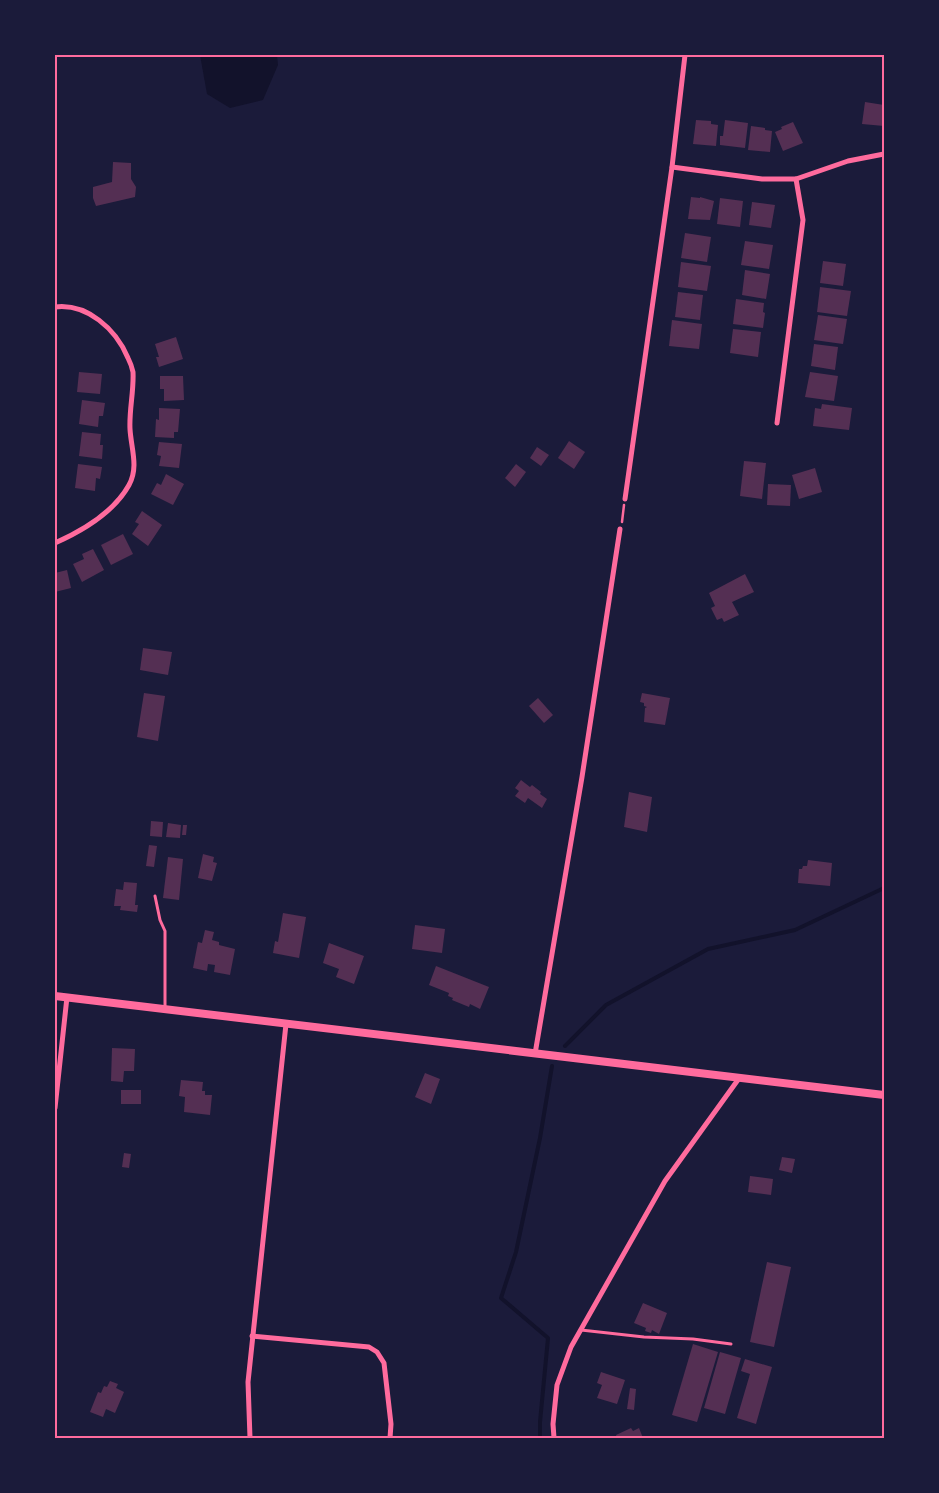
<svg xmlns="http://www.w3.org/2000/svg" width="939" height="1493" font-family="Karla,sans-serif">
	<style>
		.water { fill: #12122b }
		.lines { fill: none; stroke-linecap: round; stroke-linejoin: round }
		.stream { stroke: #12122b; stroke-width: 4 }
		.building { fill: #542f53 }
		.path { stroke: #ff6b9d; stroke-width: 2.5 }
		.service { stroke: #ff6b9d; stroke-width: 3 }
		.minor { stroke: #ff6b9d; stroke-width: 5 }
		.tertiary { stroke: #ff6b9d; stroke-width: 8 }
		.neatline { fill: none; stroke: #ff6b9d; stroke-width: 2 }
	</style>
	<rect width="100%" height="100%" fill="#1b1b3a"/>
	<path class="water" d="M 200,55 L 277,55 L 278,65 L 263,100 L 230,108 L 207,94 Z"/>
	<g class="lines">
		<g class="stream">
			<path d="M 565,1046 L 606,1005 L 708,949 L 795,930 L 884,888"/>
			<path d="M 540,1438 L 540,1422 L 548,1338 L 501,1298 L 516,1252 L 540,1138 L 552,1066"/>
		</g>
	</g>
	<g class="building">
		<path d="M 865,102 L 884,105 L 884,126 L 862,124 Z"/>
		<path d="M 696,120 L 711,121 L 711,124 L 718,125 L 716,146 L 693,144 Z"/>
		<path d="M 725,120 L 748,123 L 745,148 L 720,145 L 720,136 L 723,136 Z"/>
		<path d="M 793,122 L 803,143 L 783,151 L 775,132 L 782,129 L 781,127 Z"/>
		<path d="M 751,126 L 765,128 L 765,130 L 772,131 L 770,152 L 748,150 Z"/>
		<path d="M 113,162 L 131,163 L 131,179 L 136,187 L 135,197 L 96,206 L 93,198 L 93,187 L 112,182 Z"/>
		<path d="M 691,197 L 700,198 L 700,197 L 714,201 L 710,220 L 688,219 Z"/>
		<path d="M 720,198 L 743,201 L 740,227 L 717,224 Z"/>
		<path d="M 752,202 L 775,205 L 771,228 L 749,225 Z"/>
		<path d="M 685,233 L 711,237 L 707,262 L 681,258 Z"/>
		<path d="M 745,241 L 773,245 L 769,269 L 741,265 Z"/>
		<path d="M 823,261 L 846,264 L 843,286 L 820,283 Z"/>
		<path d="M 681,262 L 711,266 L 707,291 L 678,287 Z"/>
		<path d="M 745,270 L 770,274 L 766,299 L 742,295 Z"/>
		<path d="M 820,287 L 851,291 L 847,316 L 817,312 Z"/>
		<path d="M 678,292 L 703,295 L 700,320 L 675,317 Z"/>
		<path d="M 736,299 L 764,303 L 763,312 L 765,313 L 763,328 L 733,324 Z"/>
		<path d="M 818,315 L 847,319 L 843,344 L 814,340 Z"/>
		<path d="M 672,320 L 702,324 L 699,349 L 669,346 Z"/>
		<path d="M 733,329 L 761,332 L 758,357 L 730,353 Z"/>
		<path d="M 176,337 L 183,359 L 159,367 L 156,357 L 159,357 L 155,344 Z"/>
		<path d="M 814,344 L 838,347 L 835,370 L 811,366 Z"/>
		<path d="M 79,372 L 102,374 L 100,394 L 77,392 Z"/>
		<path d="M 810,372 L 838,376 L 834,401 L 805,397 Z"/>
		<path d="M 160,376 L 183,376 L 184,400 L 164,401 L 164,389 L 160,389 Z"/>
		<path d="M 82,400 L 105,403 L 103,416 L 99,416 L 98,427 L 79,424 Z"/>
		<path d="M 822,404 L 852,408 L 849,430 L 813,426 L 815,408 L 821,409 Z"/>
		<path d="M 159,408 L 180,409 L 178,432 L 174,432 L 174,438 L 155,437 L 156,419 L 159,420 Z"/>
		<path d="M 82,432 L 101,434 L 100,445 L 103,445 L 102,459 L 79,456 Z"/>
		<path d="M 569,441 L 585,452 L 574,469 L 558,458 Z"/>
		<path d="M 159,442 L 182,444 L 179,468 L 159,466 L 161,456 L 157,455 Z"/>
		<path d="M 537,447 L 549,455 L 541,466 L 530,458 Z"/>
		<path d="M 744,461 L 766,463 L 762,499 L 740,496 Z"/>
		<path d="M 78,464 L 102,467 L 100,479 L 96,478 L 95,491 L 75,488 Z"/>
		<path d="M 516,464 L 526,472 L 515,487 L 505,478 Z"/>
		<path d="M 815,468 L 822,492 L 799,499 L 792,475 Z"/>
		<path d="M 166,474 L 184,484 L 173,505 L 151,494 L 157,483 L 161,485 Z"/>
		<path d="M 768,484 L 791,485 L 790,506 L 767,505 Z"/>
		<path d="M 142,511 L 162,525 L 148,546 L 132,534 L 139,524 L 135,522 Z"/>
		<path d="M 123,534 L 133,554 L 111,565 L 101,545 Z"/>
		<path d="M 93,549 L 104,570 L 82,582 L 73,564 L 84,559 L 82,554 Z"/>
		<path d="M 67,570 L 71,588 L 55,592 L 55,573 Z"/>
		<path d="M 745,574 L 754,592 L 732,602 L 739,615 L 724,622 L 722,618 L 717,620 L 711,608 L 715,606 L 709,593 Z"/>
		<path d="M 143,648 L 172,652 L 168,675 L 140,670 Z"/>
		<path d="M 144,693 L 165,696 L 158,741 L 137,737 Z"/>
		<path d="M 642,693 L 670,698 L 665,725 L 644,722 L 645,708 L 647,707 L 644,706 L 644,703 L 640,702 Z"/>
		<path d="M 538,698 L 553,715 L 544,723 L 529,706 Z"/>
		<path d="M 521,780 L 530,787 L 532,785 L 541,792 L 540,794 L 547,799 L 542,808 L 528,798 L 525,803 L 515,796 L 519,791 L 515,788 Z"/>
		<path d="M 629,792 L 652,797 L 647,832 L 624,827 Z"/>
		<path d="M 151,821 L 163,822 L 162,837 L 150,836 Z"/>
		<path d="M 168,823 L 181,825 L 180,838 L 166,837 Z"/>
		<path d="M 183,825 L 187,825 L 186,835 L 182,835 Z"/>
		<path d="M 149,845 L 157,846 L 154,867 L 146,866 Z"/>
		<path d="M 203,854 L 214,857 L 213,862 L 217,863 L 212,881 L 198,878 Z"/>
		<path d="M 168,857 L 183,859 L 179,900 L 163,898 Z"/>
		<path d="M 808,860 L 832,863 L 830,886 L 798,883 L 799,869 L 802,869 L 803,866 L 807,866 Z"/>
		<path d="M 124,882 L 137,883 L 135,905 L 138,905 L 137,912 L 120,910 L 121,906 L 114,906 L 116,889 L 123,890 Z"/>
		<path d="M 283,913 L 306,917 L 299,958 L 273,953 L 275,941 L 278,942 Z"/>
		<path d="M 415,925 L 445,929 L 442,953 L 412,949 Z"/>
		<path d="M 205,930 L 214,932 L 212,940 L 219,942 L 219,945 L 235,949 L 230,975 L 214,972 L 215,965 L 208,964 L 207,971 L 193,968 L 198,942 L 202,943 Z"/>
		<path d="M 329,943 L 364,956 L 354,984 L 336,977 L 339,969 L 323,963 Z"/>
		<path d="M 436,966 L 489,987 L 480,1009 L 470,1004 L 469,1007 L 452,1000 L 453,998 L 448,996 L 449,993 L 429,985 Z"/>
		<path d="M 112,1048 L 135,1049 L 134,1071 L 124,1071 L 123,1082 L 111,1081 Z"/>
		<path d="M 425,1073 L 440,1079 L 431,1104 L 415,1097 Z"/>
		<path d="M 181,1080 L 203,1082 L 202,1091 L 205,1091 L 205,1095 L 212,1095 L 210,1115 L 184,1112 L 185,1097 L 179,1096 Z"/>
		<rect x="121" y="1090" width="20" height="14"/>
		<path d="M 124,1153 L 131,1154 L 129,1168 L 122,1167 Z"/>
		<path d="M 782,1157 L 795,1159 L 792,1173 L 779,1170 Z"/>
		<path d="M 750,1176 L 773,1179 L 771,1195 L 748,1192 Z"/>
		<path d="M 767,1262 L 791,1267 L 774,1347 L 750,1342 Z"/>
		<path d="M 643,1303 L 667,1313 L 659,1334 L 652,1330 L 651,1333 L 645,1331 L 646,1328 L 634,1323 Z"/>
		<path d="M 693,1344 L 718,1352 L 697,1422 L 672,1415 Z"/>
		<path d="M 720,1352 L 741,1358 L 725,1414 L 704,1408 Z"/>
		<path d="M 745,1359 L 772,1367 L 756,1424 L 737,1418 L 750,1374 L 741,1371 Z"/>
		<path d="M 601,1372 L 625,1380 L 617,1404 L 597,1398 L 602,1385 L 597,1383 Z"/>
		<path d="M 110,1381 L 118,1384 L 116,1388 L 124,1392 L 115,1413 L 106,1409 L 103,1417 L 90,1412 L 98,1392 L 101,1393 L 104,1386 L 107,1387 Z"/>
		<path d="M 630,1388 L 636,1389 L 634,1410 L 627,1409 Z"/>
		<path d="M 631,1428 L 633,1431 L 639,1428 L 643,1438 L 617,1438 L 616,1435 Z"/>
	</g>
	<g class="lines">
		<path class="path" d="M 622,522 L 624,505"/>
		<g class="service">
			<path d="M 155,896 L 160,920 L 165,931 L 165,1008"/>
			<path d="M 581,1330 L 644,1337 L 693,1339 L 731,1344"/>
		</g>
		<g class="minor">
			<path d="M 672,167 L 762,179 L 796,179 L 848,161 L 884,154"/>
			<path d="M 55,307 C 87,303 116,329 128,358 C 130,362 132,367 133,372 C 134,391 129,410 130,429 C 131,448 139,467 129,485 C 114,512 82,531 55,543"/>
			<path d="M 777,423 L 803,220 L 796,179"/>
			<path d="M 625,499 L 672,167 L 685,55"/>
			<path d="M 535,1054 L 582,777 L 620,529"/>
			<path d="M 55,1108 L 67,997"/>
			<path d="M 252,1336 L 369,1347 L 377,1352 L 384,1363 L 391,1424 L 390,1438"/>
			<path d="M 250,1438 L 248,1382 L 286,1024"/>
			<path d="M 554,1438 L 553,1424 L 557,1385 L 571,1347 L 665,1181 L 740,1077"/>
		</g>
		<path class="tertiary" d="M 55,996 L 884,1095"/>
	</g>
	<rect width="939" height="1493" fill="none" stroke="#1b1b3a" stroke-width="112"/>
	<rect x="56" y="56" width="827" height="1381" class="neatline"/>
</svg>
